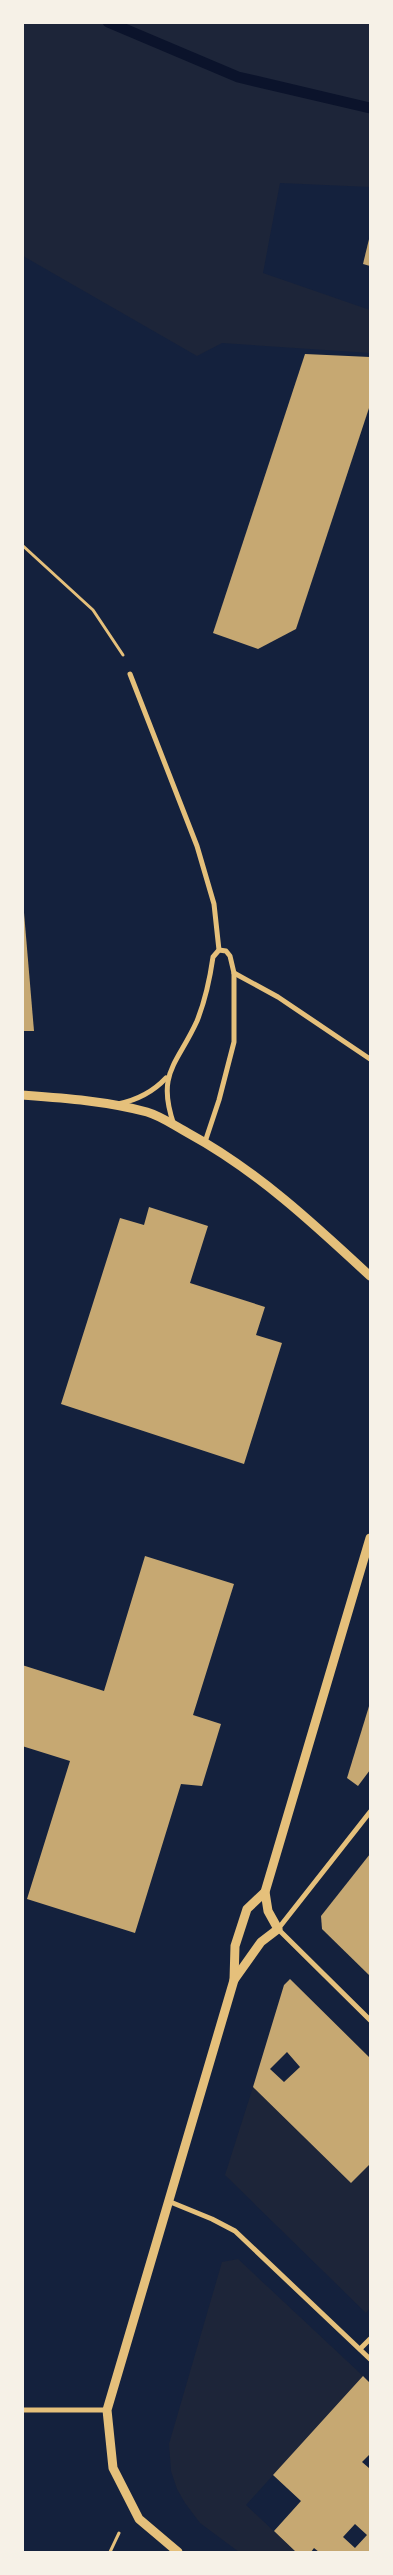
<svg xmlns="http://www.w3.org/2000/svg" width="393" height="2575" font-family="'Fira Sans Condensed',sans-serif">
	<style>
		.green { fill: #1d2539 }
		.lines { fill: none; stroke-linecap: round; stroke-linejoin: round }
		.stream { stroke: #0b132b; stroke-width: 11 }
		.building { fill: #c6a872; fill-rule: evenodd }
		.path { stroke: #e5c07b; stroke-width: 3 }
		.minor { stroke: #e5c07b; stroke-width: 5 }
		.tertiary { stroke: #e5c07b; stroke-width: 9 }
	</style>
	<rect width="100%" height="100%" fill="#14213d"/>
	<g class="green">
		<path d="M 23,22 L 370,23 L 370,187 L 280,183 L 263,273 L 370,310 L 370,353 L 222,343 L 197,356 L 23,256 Z"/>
		<path d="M 253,2087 L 351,2183 L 370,2164 L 370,2308 L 366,2313 L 225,2175 Z"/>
		<path d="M 238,2259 L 363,2376 L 246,2505 L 296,2552 L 239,2552 L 200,2523 L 185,2503 L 177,2489 L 171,2471 L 169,2444 L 222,2262 Z"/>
	</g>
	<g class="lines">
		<path class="stream" d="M 108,22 L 238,77 L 370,108"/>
	</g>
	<g class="building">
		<path d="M 370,235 L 370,266 L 363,264 Z"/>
		<path d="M 305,354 L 370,357 L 370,405 L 296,629 L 258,649 L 213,633 Z"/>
		<path d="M 22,889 L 34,1031 L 22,1031 Z"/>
		<path d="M 149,1207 L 208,1226 L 190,1283 L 265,1307 L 256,1335 L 282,1343 L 244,1464 L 61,1404 L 120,1218 L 144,1225 Z"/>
		<path d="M 145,1556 L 234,1584 L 193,1715 L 221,1724 L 202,1786 L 181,1784 L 135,1933 L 27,1899 L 70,1761 L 22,1746 L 22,1665 L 104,1691 Z"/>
		<path d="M 370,1703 L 370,1770 L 358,1786 L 347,1778 Z"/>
		<path d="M 370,1854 L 370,1976 L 322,1929 L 321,1916 Z"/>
		<path d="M 290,1979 L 370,2058 L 370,2164 L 351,2183 L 253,2087 L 284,1985 ZM 287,2052 L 300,2067 L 284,2082 L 270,2069 Z"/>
		<path d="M 363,2376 L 370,2383 L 370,2454 L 362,2462 L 369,2468 L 370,2466 L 370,2552 L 319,2552 L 314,2548 L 311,2552 L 296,2552 L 274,2531 L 301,2501 L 273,2475 ZM 355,2524 L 367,2535 L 355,2548 L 343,2537 Z"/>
	</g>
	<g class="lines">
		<g class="path">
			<path d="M 22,545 L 93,610 L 123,655"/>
			<path d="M 110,2552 L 119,2533"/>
		</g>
		<g class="minor">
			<path d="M 130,674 L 197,846 L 214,904 L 219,950 L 213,957 C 210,978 205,1001 197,1021 C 177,1065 156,1073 174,1125"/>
			<path d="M 234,973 L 278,997 L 370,1059"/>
			<path d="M 118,1104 C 137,1100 153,1092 166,1078"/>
			<path d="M 205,1142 L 219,1100 L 234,1042 L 234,973 L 230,956 L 226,951 L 219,950"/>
			<path d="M 370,1812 L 278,1929 L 370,2020"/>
			<path d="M 168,2201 L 212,2219 L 235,2231 L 370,2359"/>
			<path d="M 360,2349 L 370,2339"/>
			<path d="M 22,2410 L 107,2410"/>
		</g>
		<g class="tertiary">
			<path d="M 22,1095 C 63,1098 107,1101 147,1112 C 161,1116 175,1126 188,1133 C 256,1170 313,1223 370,1276"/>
			<path d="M 234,1980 L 235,1946 L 247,1909 L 265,1892"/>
			<path d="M 178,2552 L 139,2519 L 113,2468 L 107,2410 L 234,1980 L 261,1942 L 278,1929 L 268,1911 L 265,1892 L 370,1538"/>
		</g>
	</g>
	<rect width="393" height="2575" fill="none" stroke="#f6f1e7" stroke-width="48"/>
</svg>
